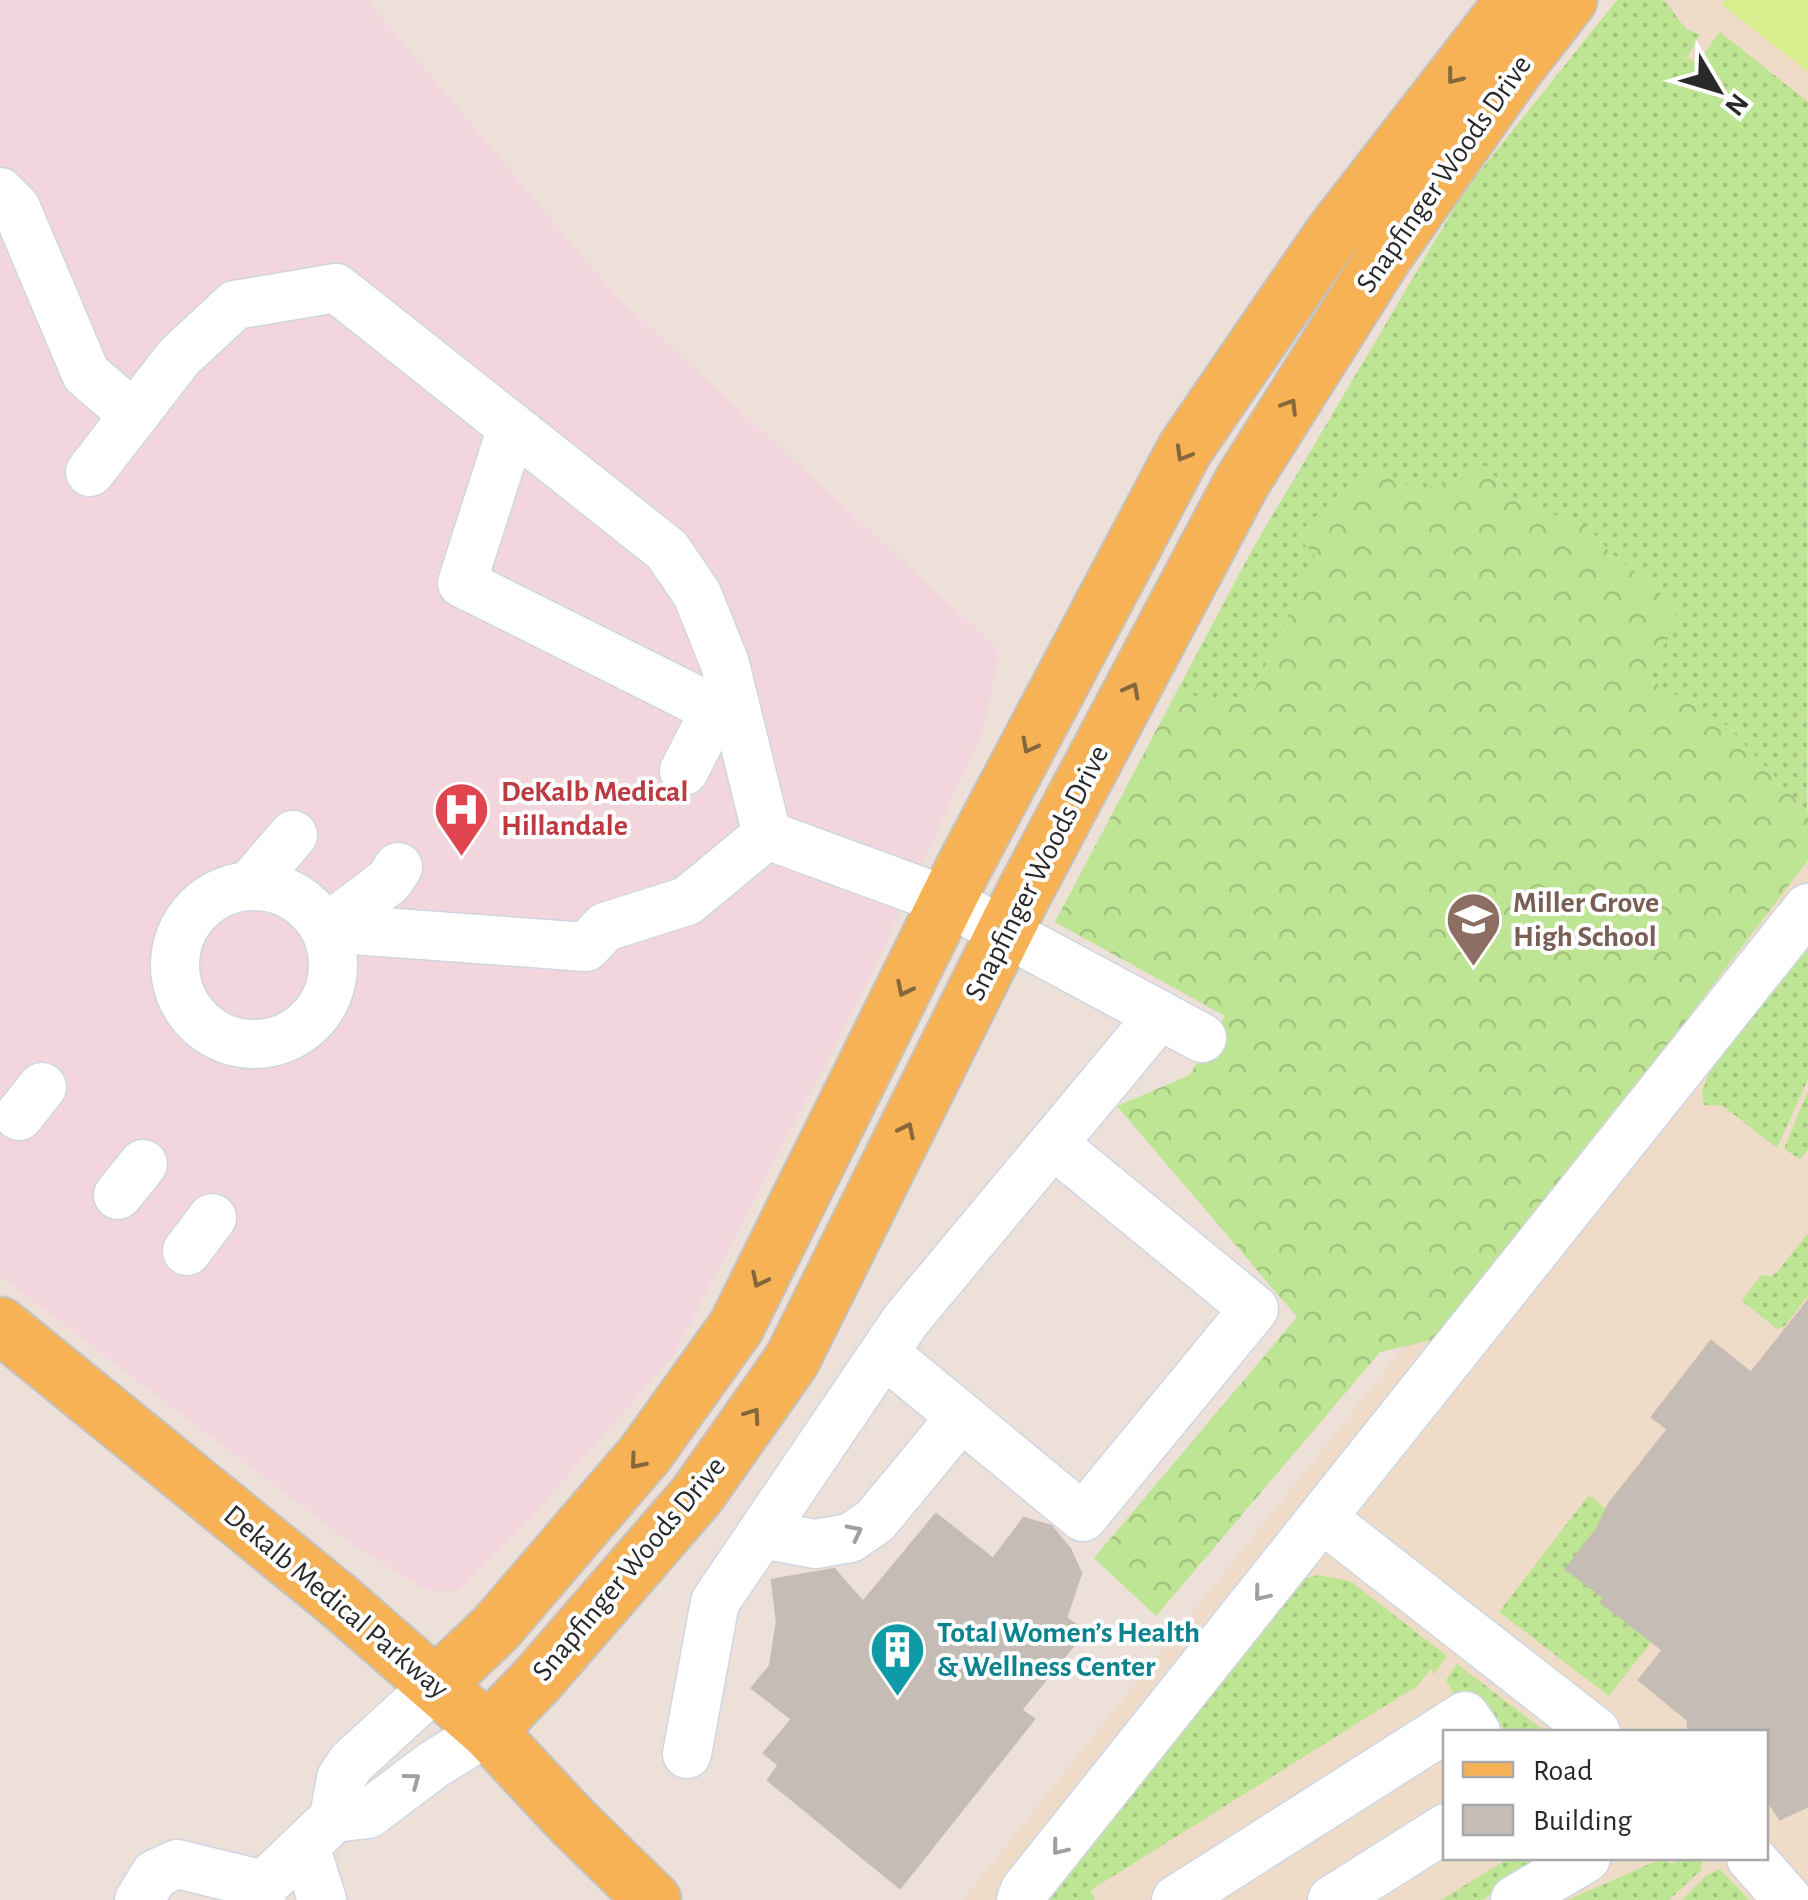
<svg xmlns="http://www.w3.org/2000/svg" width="1808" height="1900" font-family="'Alegreya Sans',sans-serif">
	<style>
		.education { fill: #eedbc8; fill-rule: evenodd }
		.medical { fill: #f3d6dd }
		.grass { fill: url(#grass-dots) }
		.forest { fill: url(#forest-crowns) }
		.pitch { fill: #d7ed8e }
		.building { fill: #c4bcb5; stroke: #c7bcb3; stroke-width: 2.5 }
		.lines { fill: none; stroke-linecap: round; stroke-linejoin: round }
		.minor-casing { stroke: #cfd6e2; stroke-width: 51 }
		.major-casing { stroke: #c3c3c3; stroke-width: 59 }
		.minor { stroke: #fff; stroke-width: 48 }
		.major { stroke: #f6b254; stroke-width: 55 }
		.oneway { stroke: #85673c }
		.oneway2 { stroke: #9f9f9f }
		.labels { text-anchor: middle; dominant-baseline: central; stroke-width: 8; stroke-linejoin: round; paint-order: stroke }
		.street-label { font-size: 30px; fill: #292929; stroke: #fff }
		.health-label { font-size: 30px; font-weight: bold; fill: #be3a42; stroke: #fff; text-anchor: start }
		.education-label { font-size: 30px; font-weight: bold; fill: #785e54; stroke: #fff; text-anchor: start }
		.culture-label { font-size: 30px; font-weight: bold; fill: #0d838f; stroke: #fff; text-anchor: start }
	</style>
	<defs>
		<pattern id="grass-dots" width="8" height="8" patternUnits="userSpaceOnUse" patternTransform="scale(2.5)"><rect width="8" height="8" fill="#bee593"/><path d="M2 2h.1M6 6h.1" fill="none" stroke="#a3c47f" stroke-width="1.8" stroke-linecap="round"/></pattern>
		<pattern id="forest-crowns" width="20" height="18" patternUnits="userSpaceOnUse" patternTransform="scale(2.5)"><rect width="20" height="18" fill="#bee593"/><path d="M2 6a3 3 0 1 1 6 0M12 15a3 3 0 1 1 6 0" fill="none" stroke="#a3c47f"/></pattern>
	</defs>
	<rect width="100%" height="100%" fill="#ece0d9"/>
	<path class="education" d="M 1617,0 L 1808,0 L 1808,1900 L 963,1900 L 1502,1224 L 1528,1183 L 1055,922 L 1252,550 L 1465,190 ZM 1446,1732 L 1766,1732 L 1766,1858 L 1446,1858 Z"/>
	<path class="medical" d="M 0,0 L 367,0 L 613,293 L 999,650 L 983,731 L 866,985 L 673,1356 L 526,1523 L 458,1591 L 426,1590 L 352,1544 L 0,1276 Z"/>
	<g class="grass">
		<path d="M 1617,0 L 1664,0 L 1686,29 L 1700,35 L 1687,58 L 1697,63 L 1720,32 L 1808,102 L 1807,811 L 1727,726 L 1644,676 L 1680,620 L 1655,586 L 1612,554 L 1588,528 L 1516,500 L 1485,466 L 1422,490 L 1316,555 L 1248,704 L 1176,693 L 1252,550 L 1465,190 Z"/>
		<path d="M 1808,944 L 1808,1079 L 1777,1148 L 1723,1106 L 1704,1105 L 1702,1092 L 1710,1070 Z"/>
		<path d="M 1808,1091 L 1808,1150 L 1800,1159 L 1784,1149 Z"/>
		<path d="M 1808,1233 L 1808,1296 L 1784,1327 L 1777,1329 L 1742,1301 L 1761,1275 L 1772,1276 L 1778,1271 Z"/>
		<path d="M 1589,1495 L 1610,1512 L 1567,1569 L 1605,1598 L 1602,1603 L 1652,1641 L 1609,1696 L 1499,1612 Z"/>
		<path d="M 1318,1575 L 1350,1581 L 1447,1656 L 1434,1674 L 1431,1669 L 1417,1686 L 1091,1890 L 1095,1900 L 1045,1900 L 1275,1606 L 1285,1605 L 1289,1590 L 1303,1579 Z"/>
		<path d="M 1457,1664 L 1546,1732 L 1506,1732 L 1495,1718 L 1457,1700 L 1446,1680 Z"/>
		<path d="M 1509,1858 L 1550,1858 L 1482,1900 L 1441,1900 Z"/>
		<path d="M 1683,1858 L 1702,1861 L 1701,1870 L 1669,1900 L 1568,1900 L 1661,1859 C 1670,1865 1675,1864 1683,1858 Z"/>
		<path d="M 1720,1869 L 1749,1900 L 1682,1900 L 1707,1875 Z"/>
	</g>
	<path class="forest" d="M 1485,466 L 1516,500 L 1588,528 L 1612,554 L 1655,586 L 1680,620 L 1644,676 L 1727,726 L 1808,812 L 1808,860 L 1445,1337 L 1380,1352 L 1156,1616 L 1094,1558 L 1297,1317 L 1117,1106 L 1190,1075 L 1225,1016 L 1055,922 L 1176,693 L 1248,704 L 1315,556 L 1296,535 L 1365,469 L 1422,490 Z"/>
	<path class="pitch" d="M 1725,0 L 1808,0 L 1808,72 L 1721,4 Z"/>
	<g class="building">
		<path d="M 1808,1301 L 1808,1806 L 1780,1819 L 1766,1798 L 1766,1732 L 1688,1730 L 1688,1720 L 1639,1680 L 1663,1650 L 1601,1602 L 1605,1598 L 1566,1569 L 1597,1529 L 1609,1504 L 1668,1429 L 1652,1417 L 1711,1341 L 1751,1373 Z"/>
		<path d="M 936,1514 L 993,1559 L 1024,1518 L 1051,1526 L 1070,1549 L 1081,1573 L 1066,1618 L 1085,1631 L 1021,1710 L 1034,1719 L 900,1888 L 768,1780 L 779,1765 L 764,1753 L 792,1719 L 752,1688 L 770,1666 L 777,1622 L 772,1580 L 834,1569 L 863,1602 Z"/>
	</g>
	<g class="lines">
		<defs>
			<g id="minor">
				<path d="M 0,192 L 16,208 L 86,374 L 134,415"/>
				<path d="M 512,427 L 462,583 L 716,710"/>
				<path d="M 90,472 L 179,357 L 235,305 L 336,288 L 667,550 L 697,594 L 725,664 L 767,835"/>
				<path d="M 684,771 L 729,683"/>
				<path d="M 251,884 L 293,835"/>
				<circle cx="254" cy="965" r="79"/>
				<path d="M 327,928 L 586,947 L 605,927 L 687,901 L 767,835 L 947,901 L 1202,1038"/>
				<path d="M 327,928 L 389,881 L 398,867"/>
				<path d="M 19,1116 L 42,1087"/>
				<path d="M 118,1195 L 143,1164"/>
				<path d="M 187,1251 L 212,1218"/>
				<path d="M 884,1353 L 1083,1517 L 1254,1309 L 1053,1144"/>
				<path d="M 1322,1518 L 1596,1732"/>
				<path d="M 761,1534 L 815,1544 L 850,1538 L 875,1521 L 961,1417"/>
				<path d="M 687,1754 L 715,1602 L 906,1320 L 1160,1015"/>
				<path d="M 334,1818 L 341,1778 L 351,1763 L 436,1685"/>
				<path d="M 305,1846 L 322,1900"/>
				<path d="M 1751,1858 L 1788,1900"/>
				<path d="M 139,1900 L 155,1874 L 177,1864 L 264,1885"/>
				<path d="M 260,1900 L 264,1885 L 334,1818 L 368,1814 L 433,1765 L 488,1731"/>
				<path d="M 1021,1900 L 1025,1890 L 1808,908"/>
				<path d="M 1176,1900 L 1465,1716 L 1476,1732"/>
				<path d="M 1332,1900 L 1446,1828"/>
				<path d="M 1515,1900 L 1586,1858"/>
			</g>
			<g id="major">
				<path d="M 0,1325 L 338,1600 L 488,1731 L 573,1822 L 653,1900"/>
				<path d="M 436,1685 L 496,1628 L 645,1454 L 736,1327 L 964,867 L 1185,449 L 1333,233 L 1514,0"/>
				<path d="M 488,1731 L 538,1679 L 697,1495 L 792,1360 L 1022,897 L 1242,482 L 1385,255 L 1516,68 L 1569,0"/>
			</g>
		</defs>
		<use href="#minor" class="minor-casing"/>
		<use href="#major" class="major-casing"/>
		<use href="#minor" class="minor"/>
		<use href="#major" class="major"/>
	</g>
	<defs><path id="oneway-chevron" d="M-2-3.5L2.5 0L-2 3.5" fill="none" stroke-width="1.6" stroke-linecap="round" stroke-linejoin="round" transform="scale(2.5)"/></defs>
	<g class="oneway">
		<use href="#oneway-chevron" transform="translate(1454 77) rotate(128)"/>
		<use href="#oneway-chevron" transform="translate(1290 406) rotate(-58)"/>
		<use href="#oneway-chevron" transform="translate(1183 454) rotate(120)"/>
		<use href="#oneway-chevron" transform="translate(1132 690) rotate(-62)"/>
		<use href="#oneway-chevron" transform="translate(1029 746) rotate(118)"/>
		<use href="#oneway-chevron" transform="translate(904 989) rotate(116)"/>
		<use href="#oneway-chevron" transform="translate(907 1130) rotate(-64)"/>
		<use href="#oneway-chevron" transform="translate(759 1280) rotate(116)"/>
		<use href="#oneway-chevron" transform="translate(753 1415) rotate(-55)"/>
		<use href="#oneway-chevron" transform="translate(637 1462) rotate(130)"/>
	</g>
	<g class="oneway2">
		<use href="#oneway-chevron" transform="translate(855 1532) rotate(-27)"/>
		<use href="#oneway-chevron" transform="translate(1261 1594) rotate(129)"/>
		<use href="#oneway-chevron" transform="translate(413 1780) rotate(-37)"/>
		<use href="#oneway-chevron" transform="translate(1059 1848) rotate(129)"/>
	</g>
	<defs>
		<symbol id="hospital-pin" viewBox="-11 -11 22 30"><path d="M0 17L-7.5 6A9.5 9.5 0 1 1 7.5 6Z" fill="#e0444e" stroke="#fff"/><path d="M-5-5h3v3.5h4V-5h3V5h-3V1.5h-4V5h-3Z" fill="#fff"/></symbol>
		<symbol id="school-pin" viewBox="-11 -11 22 30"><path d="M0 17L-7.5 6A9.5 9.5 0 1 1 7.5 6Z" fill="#8d6e63" stroke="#fff"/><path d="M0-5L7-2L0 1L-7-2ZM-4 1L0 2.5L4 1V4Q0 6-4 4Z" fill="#fff"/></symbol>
		<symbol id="building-pin" viewBox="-11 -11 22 30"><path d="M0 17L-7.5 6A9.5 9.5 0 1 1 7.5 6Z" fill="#0f9aa8" stroke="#fff"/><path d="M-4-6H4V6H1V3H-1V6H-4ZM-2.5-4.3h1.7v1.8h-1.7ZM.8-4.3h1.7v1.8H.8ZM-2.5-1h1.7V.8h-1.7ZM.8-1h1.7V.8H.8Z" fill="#fff"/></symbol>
	</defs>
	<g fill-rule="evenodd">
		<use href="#hospital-pin" x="430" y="778" width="63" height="86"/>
		<use href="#school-pin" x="1442" y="888" width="63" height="86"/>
		<use href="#building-pin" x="866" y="1618" width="63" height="86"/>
	</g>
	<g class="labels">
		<g class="street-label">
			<text transform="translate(1444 174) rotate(-55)">Snapfinger Woods Drive</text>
			<text transform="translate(1037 873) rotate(-63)">Snapfinger Woods Drive</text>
			<text transform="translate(629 1569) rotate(-50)">Snapfinger Woods Drive</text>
			<text transform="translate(336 1602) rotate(40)">Dekalb Medical Parkway</text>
		</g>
		<g class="health-label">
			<text x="501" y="792">DeKalb Medical<tspan x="501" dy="34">Hillandale</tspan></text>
		</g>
		<g class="education-label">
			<text x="1513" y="903">Miller Grove<tspan x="1513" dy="34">High School</tspan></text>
		</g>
		<g class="culture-label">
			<text x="937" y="1633">Total Women’s Health<tspan x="937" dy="34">&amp; Wellness Center</tspan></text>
		</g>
	</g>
	<rect x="1443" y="1730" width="325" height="130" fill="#ffffff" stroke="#a9a9a9" stroke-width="2.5"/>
	<rect x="1463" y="1762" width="50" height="15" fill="#f6b254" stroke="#a9a9a9" stroke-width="2.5"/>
	<text x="1533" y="1780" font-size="30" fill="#292929">Road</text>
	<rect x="1463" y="1805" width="50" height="30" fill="#c4bcb5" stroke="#a9a9a9" stroke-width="2.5"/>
	<text x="1533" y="1830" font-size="30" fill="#292929">Building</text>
	<g transform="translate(1718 90) rotate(128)" stroke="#ffffff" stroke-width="8" paint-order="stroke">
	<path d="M0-8L18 38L0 25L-18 38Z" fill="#292929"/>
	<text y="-15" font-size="28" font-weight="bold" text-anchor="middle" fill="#292929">N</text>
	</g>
</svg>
